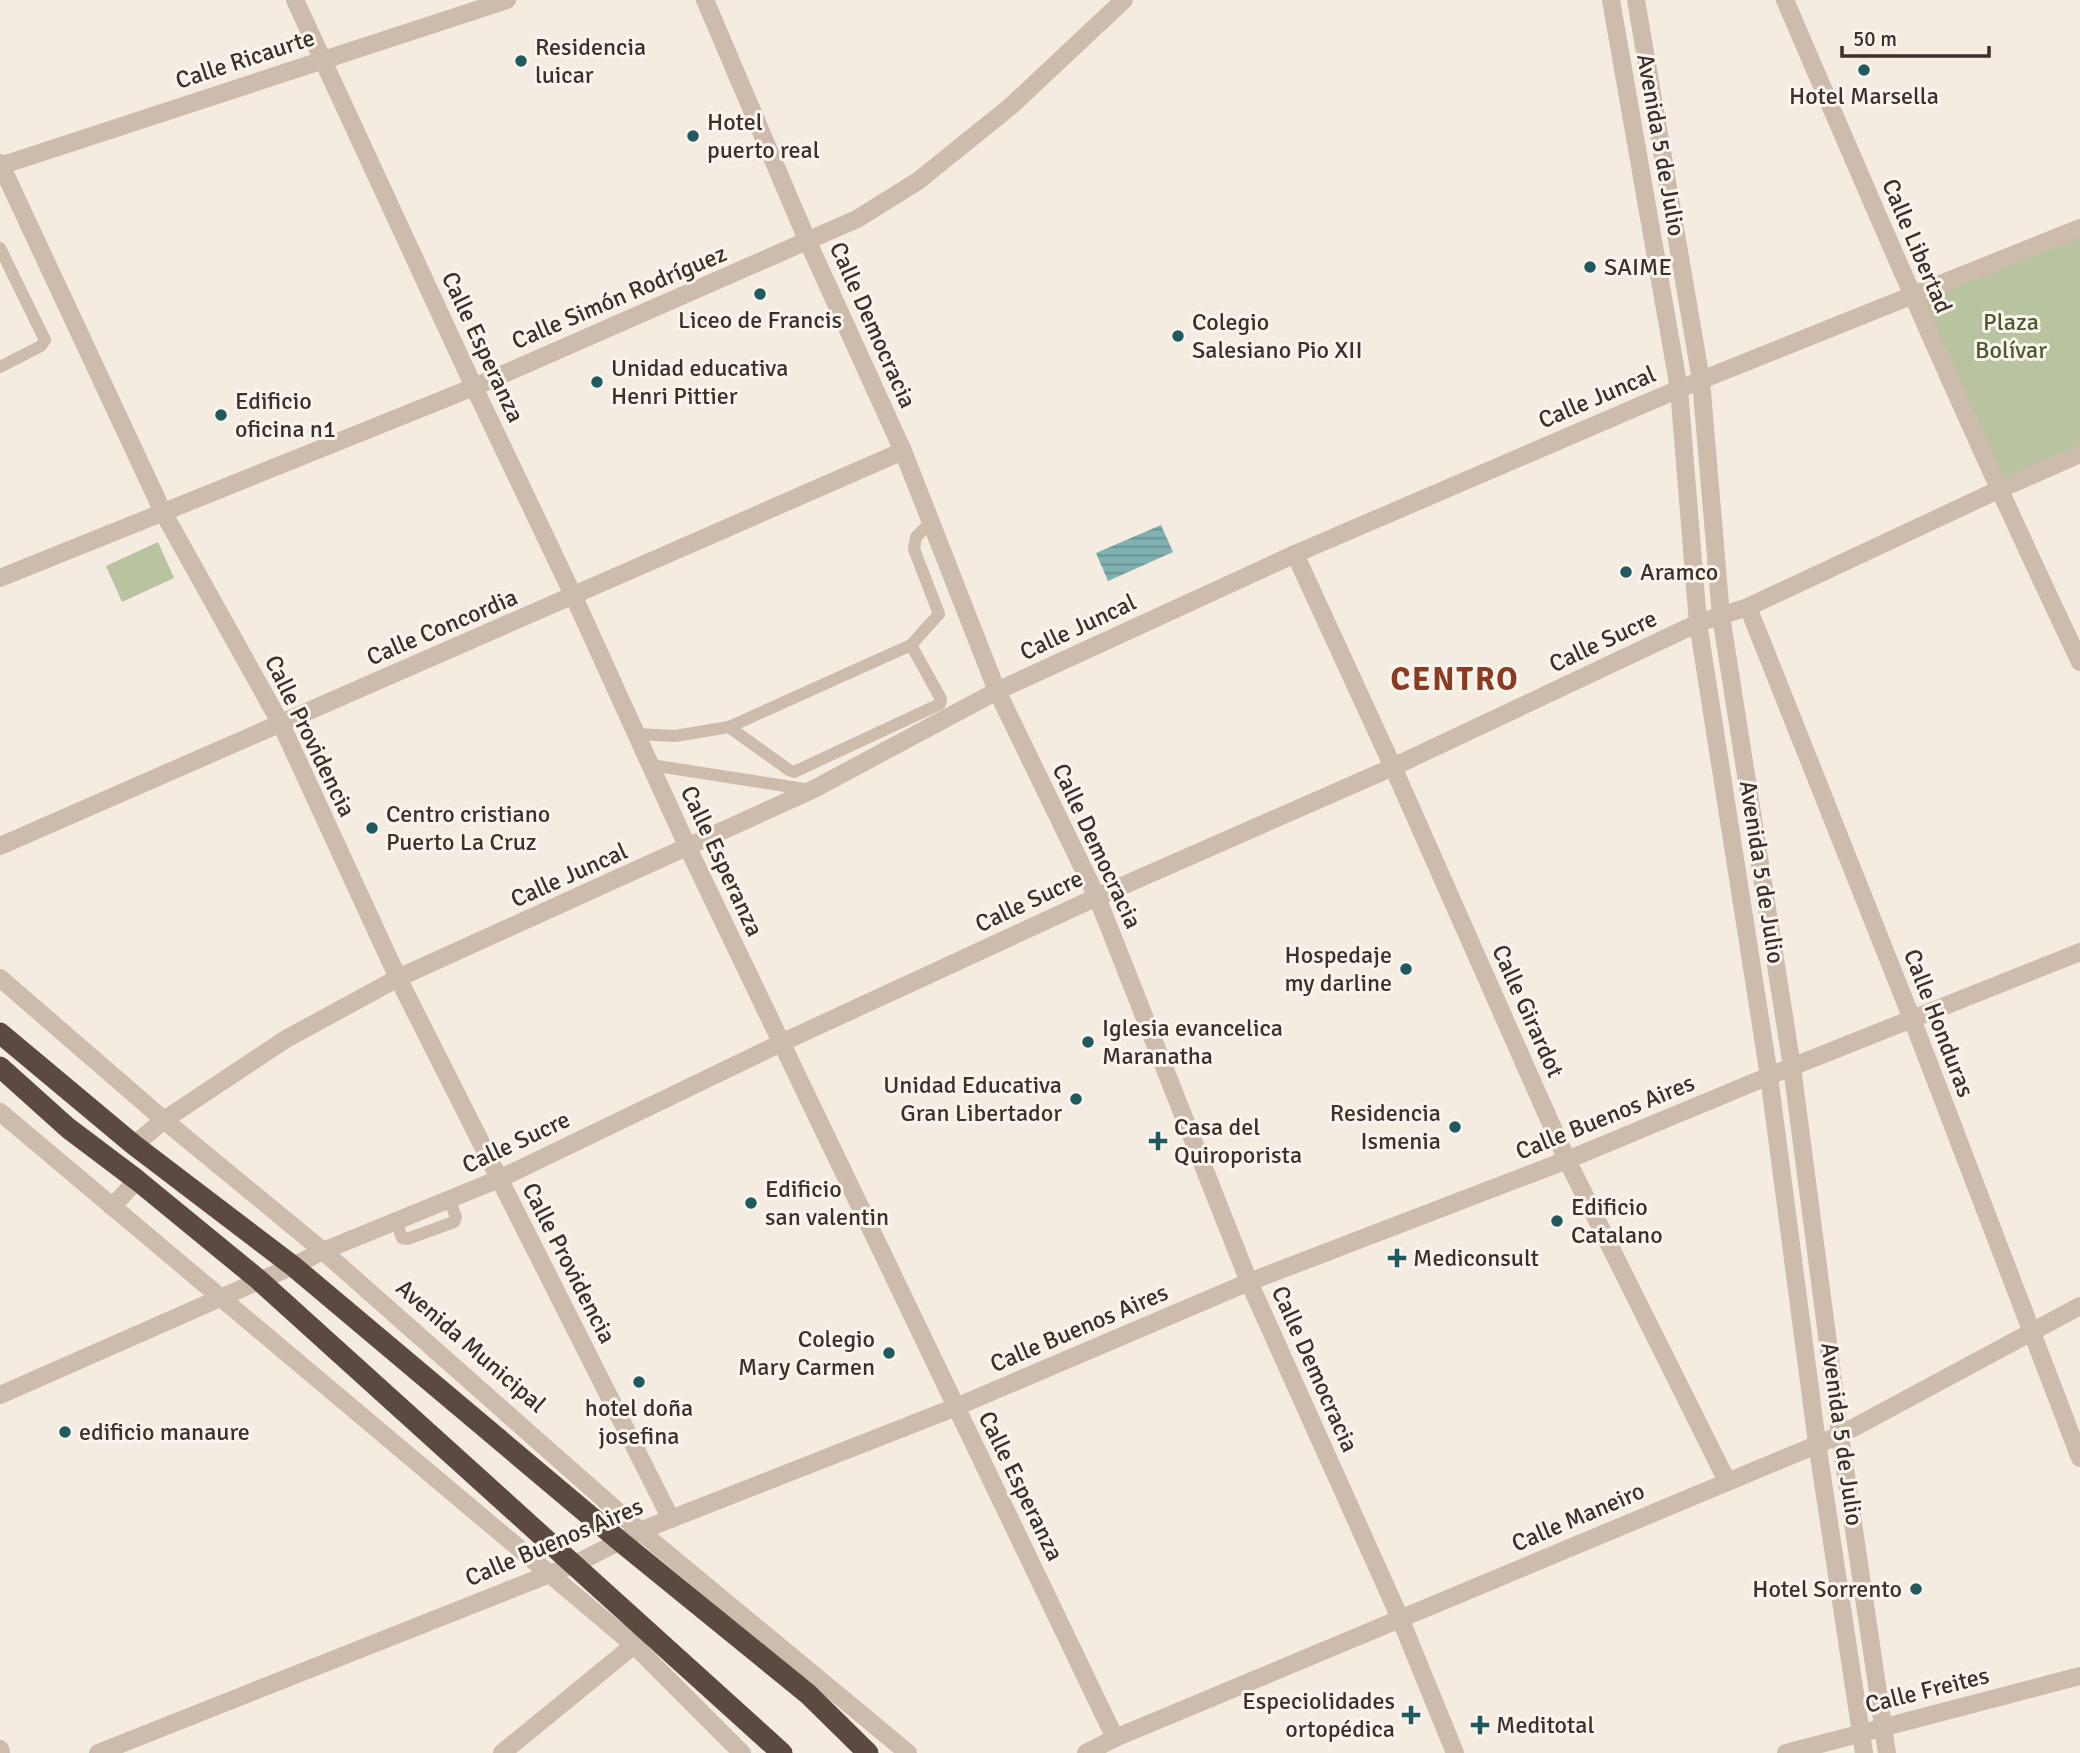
<svg xmlns="http://www.w3.org/2000/svg" width="2080" height="1753" font-family="Signika,sans-serif">
	<style>
		.green { fill: #b8c4a0 }
		.water { fill: url(#water-rules) }
		.lines { fill: none; stroke-linecap: round; stroke-linejoin: round }
		.lane { stroke: #cdbbac; stroke-width: 12 }
		.street { stroke: #cdbbac; stroke-width: 18 }
		.highway { stroke: #5c4a42; stroke-width: 21 }
		.poi-dot { fill: #1f5a5e; stroke: #fbf5ee; stroke-width: 2.5 }
		.labels { text-anchor: middle; dominant-baseline: central; stroke-width: 6; stroke-linejoin: round; paint-order: stroke }
		.poi-label { font-size: 24px; fill: #3b302b; stroke: #fbf5ee; text-anchor: start }
		.street-label { font-size: 24px; fill: #3b302b; stroke: #fbf5ee }
		.park-label { font-size: 24px; fill: #4a5a2e; stroke: #fbf5ee }
		.district-label { font-size: 32px; font-weight: bold; letter-spacing: 2px; fill: #8c3b22; stroke: #fbf5ee }
	</style>
	<defs>
		<pattern id="water-rules" width="6" height="5" patternUnits="userSpaceOnUse" patternTransform="scale(1.75)"><rect width="6" height="5" fill="#7fb0b2"/><path d="M0 2.5h6" fill="none" stroke="#699091"/></pattern>
	</defs>
	<rect width="100%" height="100%" fill="#f4ebe1"/>
	<g class="green">
		<path d="M 2080,233 L 2080,449 L 2000,483 L 1917,299 Z"/>
		<path d="M 158,542 L 174,578 L 122,602 L 106,566 Z"/>
	</g>
	<path class="water" d="M 1161,525 L 1173,552 L 1108,581 L 1096,553 Z"/>
	<g class="lines">
		<g class="lane">
			<path d="M 0,248 L 45,340 L 41,346 L 0,367"/>
			<path d="M 911,645 L 941,699 L 940,704 L 794,772 L 789,770 L 729,727 L 911,645 L 939,614 L 914,549 L 916,537 L 932,521"/>
			<path d="M 636,734 L 675,736 L 729,727"/>
			<path d="M 651,765 L 811,790"/>
			<path d="M 396,1221 L 402,1238 L 407,1239 L 454,1222 L 456,1217 L 449,1199"/>
		</g>
		<g class="street">
			<path d="M 295,0 L 474,387 L 574,597 L 688,848 L 1115,1738"/>
			<path d="M 705,0 L 808,242 L 903,451 L 997,691 L 1097,897 L 1249,1282 L 1400,1618 L 1455,1753"/>
			<path d="M 1611,0 L 1679,389 L 1698,623 L 1769,1076 L 1817,1443 L 1864,1753"/>
			<path d="M 1636,0 L 1701,380 L 1721,616 L 1792,1067 L 1840,1435 L 1887,1753"/>
			<path d="M 1785,0 C 1880,222 1976,444 2080,662"/>
			<path d="M 0,163 L 163,512 L 281,724 L 398,978 L 671,1519"/>
			<path d="M 0,166 L 507,0"/>
			<path d="M 1295,554 L 1393,767 L 1567,1160 L 1727,1481"/>
			<path d="M 0,578 L 474,387 L 857,219 L 918,181 L 1011,106 L 1124,0"/>
			<path d="M 1748,607 L 1912,1019 L 2080,1458"/>
			<path d="M 0,846 L 903,451"/>
			<path d="M 0,978 L 164,1120 L 323,1251 L 640,1531 L 908,1753"/>
			<path d="M 0,1112 L 634,1645 L 742,1753"/>
			<path d="M 134,1145 L 164,1120 L 286,1039 L 398,978 L 812,790 L 997,691 L 1295,554 L 1679,389 L 2080,228"/>
			<path d="M 112,1207 L 137,1180"/>
			<path d="M 0,1395 L 293,1266 L 323,1251 L 499,1179 L 781,1043 L 1097,897 L 1393,767 L 1698,623 L 1748,607 L 1998,490 L 2080,454"/>
			<path d="M 0,1749 L 1,1753"/>
			<path d="M 98,1753 L 575,1564 L 640,1531 L 956,1407 L 1249,1282 L 1567,1160 L 1769,1076 L 2080,952"/>
			<path d="M 502,1753 L 634,1645"/>
			<path d="M 1086,1753 L 1115,1738 L 1840,1435 L 2080,1306"/>
			<path d="M 1786,1753 L 2080,1676"/>
		</g>
		<g class="highway">
			<path d="M 0,1033 L 134,1145 L 293,1266 L 621,1542 L 808,1694 L 868,1753"/>
			<path d="M 0,1067 L 68,1128 L 137,1180 L 259,1280 L 782,1753"/>
		</g>
	</g>
	<g class="poi-dot">
		<circle cx="521" cy="61" r="7"/>
		<circle cx="1864" cy="70" r="7"/>
		<circle cx="693" cy="136" r="7"/>
		<circle cx="1590" cy="267" r="7"/>
		<circle cx="760" cy="294" r="7"/>
		<circle cx="1178" cy="336" r="7"/>
		<circle cx="597" cy="382" r="7"/>
		<circle cx="221" cy="415" r="7"/>
		<circle cx="1626" cy="572" r="7"/>
		<circle cx="372" cy="828" r="7"/>
		<circle cx="1406" cy="969" r="7"/>
		<circle cx="1088" cy="1042" r="7"/>
		<circle cx="1076" cy="1099" r="7"/>
		<circle cx="1455" cy="1127" r="7"/>
		<path d="M1154.5 1130.5h7v7h7v7h-7v7h-7v-7h-7v-7h7z"/>
		<circle cx="751" cy="1203" r="7"/>
		<circle cx="1557" cy="1221" r="7"/>
		<path d="M1393.5 1247.5h7v7h7v7h-7v7h-7v-7h-7v-7h7z"/>
		<circle cx="889" cy="1353" r="7"/>
		<circle cx="639" cy="1382" r="7"/>
		<circle cx="65" cy="1432" r="7"/>
		<circle cx="1916" cy="1589" r="7"/>
		<path d="M1407.5 1704.5h7v7h7v7h-7v7h-7v-7h-7v-7h7z"/>
		<path d="M1476.5 1714.5h7v7h7v7h-7v7h-7v-7h-7v-7h7z"/>
	</g>
	<g class="labels">
		<g class="poi-label">
			<text x="535" y="47">Residencia<tspan x="535" dy="28">luicar</tspan></text>
			<text x="1864" y="96" text-anchor="middle">Hotel Marsella</text>
			<text x="707" y="122">Hotel<tspan x="707" dy="28">puerto real</tspan></text>
			<text x="1604" y="267">SAIME</text>
			<text x="760" y="320" text-anchor="middle">Liceo de Francis</text>
			<text x="1192" y="322">Colegio<tspan x="1192" dy="28">Salesiano Pio XII</tspan></text>
			<text x="611" y="368">Unidad educativa<tspan x="611" dy="28">Henri Pittier</tspan></text>
			<text x="235" y="401">Edificio<tspan x="235" dy="28">oficina n1</tspan></text>
			<text x="1640" y="572">Aramco</text>
			<text x="386" y="814">Centro cristiano<tspan x="386" dy="28">Puerto La Cruz</tspan></text>
			<text x="1392" y="955" text-anchor="end">Hospedaje<tspan x="1392" dy="28">my darline</tspan></text>
			<text x="1102" y="1028">Iglesia evancelica<tspan x="1102" dy="28">Maranatha</tspan></text>
			<text x="1062" y="1085" text-anchor="end">Unidad Educativa<tspan x="1062" dy="28">Gran Libertador</tspan></text>
			<text x="1441" y="1113" text-anchor="end">Residencia<tspan x="1441" dy="28">Ismenia</tspan></text>
			<text x="1174" y="1127">Casa del<tspan x="1174" dy="28">Quiroporista</tspan></text>
			<text x="765" y="1189">Edificio<tspan x="765" dy="28">san valentin</tspan></text>
			<text x="1571" y="1207">Edificio<tspan x="1571" dy="28">Catalano</tspan></text>
			<text x="1413" y="1258">Mediconsult</text>
			<text x="875" y="1339" text-anchor="end">Colegio<tspan x="875" dy="28">Mary Carmen</tspan></text>
			<text x="639" y="1408" text-anchor="middle">hotel doña<tspan x="639" dy="28">josefina</tspan></text>
			<text x="79" y="1432">edificio manaure</text>
			<text x="1902" y="1589" text-anchor="end">Hotel Sorrento</text>
			<text x="1395" y="1701" text-anchor="end">Especiolidades<tspan x="1395" dy="28">ortopédica</tspan></text>
			<text x="1496" y="1725">Meditotal</text>
		</g>
		<g class="street-label">
			<text transform="translate(245 59) rotate(-18)">Calle Ricaurte</text>
			<text transform="translate(1661 145) rotate(80)">Avenida 5 de Julio</text>
			<text transform="translate(1917 246) rotate(67)">Calle Libertad</text>
			<text transform="translate(619 297) rotate(-23)">Calle Simón Rodríguez</text>
			<text transform="translate(873 325) rotate(66)">Calle Democracia</text>
			<text transform="translate(483 347) rotate(65)">Calle Esperanza</text>
			<text transform="translate(1597 397) rotate(-23)">Calle Juncal</text>
			<text transform="translate(442 627) rotate(-23)">Calle Concordia</text>
			<text transform="translate(1078 627) rotate(-25)">Calle Juncal</text>
			<text transform="translate(1603 641) rotate(-25)">Calle Sucre</text>
			<text transform="translate(310 736) rotate(64)">Calle Providencia</text>
			<text transform="translate(1097 846) rotate(65)">Calle Democracia</text>
			<text transform="translate(722 861) rotate(65)">Calle Esperanza</text>
			<text transform="translate(1762 872) rotate(81)">Avenida 5 de Julio</text>
			<text transform="translate(569 875) rotate(-24)">Calle Juncal</text>
			<text transform="translate(1029 901) rotate(-25)">Calle Sucre</text>
			<text transform="translate(1528 1011) rotate(66)">Calle Girardot</text>
			<text transform="translate(1939 1023) rotate(69)">Calle Honduras</text>
			<text transform="translate(1605 1117) rotate(-22)">Calle Buenos Aires</text>
			<text transform="translate(516 1142) rotate(-25)">Calle Sucre</text>
			<text transform="translate(569 1263) rotate(63)">Calle Providencia</text>
			<text transform="translate(1079 1328) rotate(-23)">Calle Buenos Aires</text>
			<text transform="translate(471 1346) rotate(41)">Avenida Municipal</text>
			<text transform="translate(1315 1369) rotate(66)">Calle Democracia</text>
			<text transform="translate(1842 1434) rotate(82)">Avenida 5 de Julio</text>
			<text transform="translate(1021 1486) rotate(64)">Calle Esperanza</text>
			<text transform="translate(1578 1517) rotate(-23)">Calle Maneiro</text>
			<text transform="translate(554 1542) rotate(-23)">Calle Buenos Aires</text>
			<text transform="translate(1927 1690) rotate(-14)">Calle Freites</text>
		</g>
		<g class="park-label">
			<text x="2011" y="322">Plaza<tspan x="2011" dy="28">Bolívar</tspan></text>
		</g>
		<g class="district-label">
			<text x="1455" y="679">CENTRO</text>
		</g>
	</g>
	<path d="M1842 46v10h147v-10" fill="none" stroke="#3b302b" stroke-width="3.5"/>
	<text x="1853" y="46" font-size="21" fill="#3b302b" stroke="#fbf5ee" stroke-width="5" paint-order="stroke">50 m</text>
</svg>
